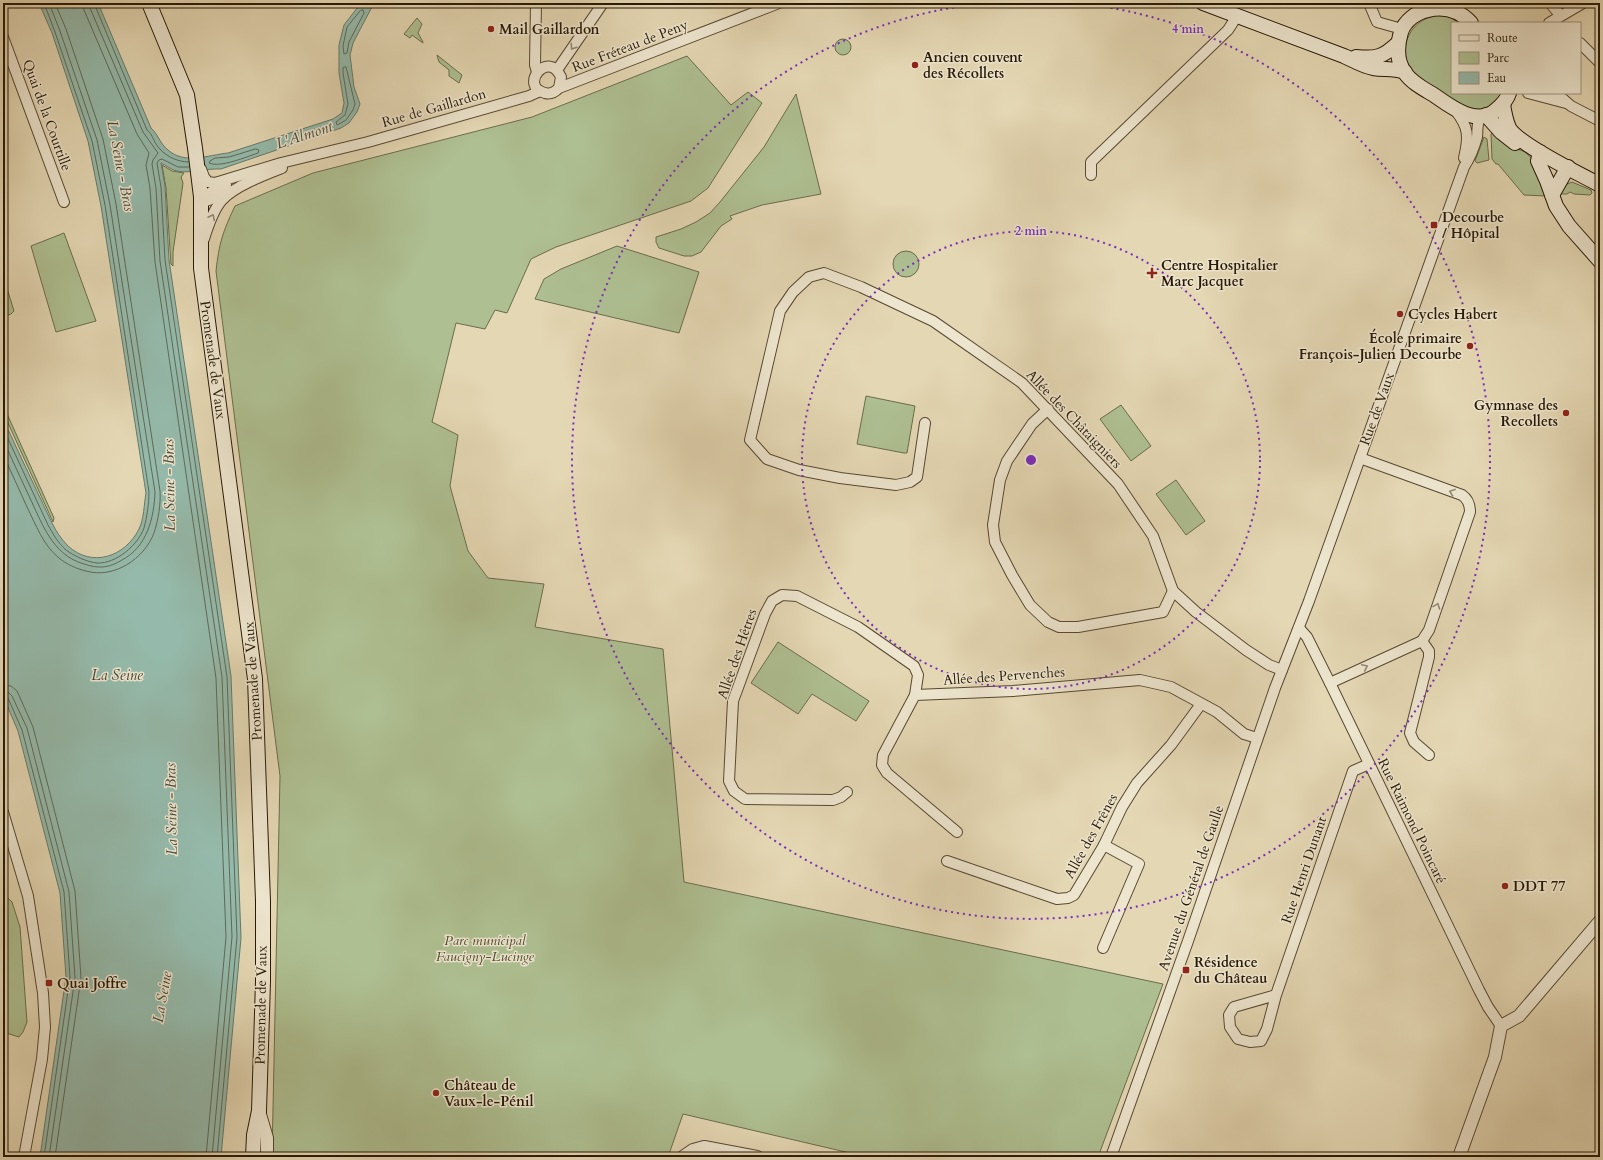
<svg xmlns="http://www.w3.org/2000/svg" width="1603" height="1160" font-family="Cardo,serif">
	<style>
		.green { fill: #aebf91; stroke: #6b6c4c }
		.water { fill: #95baab; stroke: #697a69 }
		.lines { fill: none; stroke-linecap: round; stroke-linejoin: round }
		.shore { stroke: #5e6a58; stroke-width: 1 }
		.minor-casing { stroke: #574831; stroke-width: 12 }
		.tertiary-casing { stroke: #574831; stroke-width: 14 }
		.secondary-casing { stroke: #281906; stroke-width: 16 }
		.minor { stroke: #ede5ce; stroke-width: 10 }
		.tertiary { stroke: #ede5ce; stroke-width: 12 }
		.secondary { stroke: #ede5ce; stroke-width: 14 }
		.oneway { stroke: #948974 }
		.ring { fill: none; stroke: #7b2cbf; stroke-width: 2; stroke-dasharray: 2 4 }
		.poi-dot { fill: #8f2418; stroke: #ede5ce; stroke-width: 1.5 }
		.labels { text-anchor: middle; dominant-baseline: central; stroke-width: 3; stroke-linejoin: round; paint-order: stroke }
		.poi-label { font-size: 14px; font-weight: bold; fill: #281906; stroke: #ede5ce; text-anchor: start }
		.street-label { font-size: 14px; fill: #281906; stroke: #ede5ce }
		.park-label { font-size: 14px; font-style: italic; fill: #504b30; stroke: #ede5ce }
		.water-label { font-size: 15px; font-style: italic; fill: #494938; stroke: #ede5ce }
		.centre { fill: #7b2cbf; stroke: #ede5ce; stroke-width: 2 }
		.ring-label { font-size: 12px; text-anchor: middle; font-weight: bold; fill: #7b2cbf; stroke: #ede5ce; stroke-width: 3; stroke-linejoin: round; paint-order: stroke }
	</style>
	<rect width="100%" height="100%" fill="#e4d7b3"/>
	<filter id="stains"><feTurbulence type="fractalNoise" baseFrequency=".005" numOctaves="4"/><feColorMatrix values="0 0 0 0 .2 0 0 0 0 .09 0 0 0 0 .02 0 0 0 .5 -.17"/></filter>
	<radialGradient id="worn" r=".72"><stop offset=".6" stop-color="#630" stop-opacity="0"/><stop offset="1" stop-color="#630" stop-opacity=".3"/></radialGradient>
	<g class="green">
		<path d="M 1439,15 L 1450,16 L 1462,23 L 1452,23 L 1452,93 L 1501,93 C 1497,109 1479,113 1466,107 L 1419,79 C 1393,57 1406,19 1439,15 Z"/>
		<path d="M 417,18 L 422,24 L 418,33 L 423,42 L 423,43 L 412,35 L 410,38 L 404,34 Z"/>
		<circle cx="843" cy="47" r="8"/>
		<path d="M 437,55 L 462,75 L 459,83 L 449,76 L 449,70 L 439,62 Z"/>
		<path d="M 687,56 L 731,105 L 748,92 L 762,103 L 708,188 L 691,201 L 556,247 L 531,259 L 507,313 L 495,310 L 485,329 L 456,323 L 432,422 L 458,435 L 450,486 L 468,551 L 488,578 L 544,584 L 535,627 L 663,649 L 684,882 L 1163,984 L 1098,1157 L 867,1157 L 683,1114 L 668,1157 L 272,1157 L 280,776 L 216,271 C 219,243 223,231 235,206 L 313,173 L 532,117 Z"/>
		<path d="M 796,94 L 821,194 L 762,205 L 730,216 L 732,219 L 721,226 L 701,252 L 692,256 L 684,256 L 659,248 L 656,242 L 656,237 L 681,229 L 696,222 L 710,213 L 720,202 L 764,147 Z"/>
		<path d="M 1495,130 L 1509,145 L 1525,152 L 1536,162 L 1546,196 L 1524,195 L 1498,164 L 1496,164 L 1492,159 L 1491,134 Z"/>
		<path d="M 1484,137 L 1487,139 L 1489,160 L 1477,163 L 1475,161 Z"/>
		<path d="M 162,165 L 172,171 L 184,173 L 181,177 L 183,183 L 173,252 L 173,266 L 171,264 L 166,188 Z"/>
		<path d="M 1572,182 L 1591,190 L 1592,193 L 1590,195 L 1574,194 L 1570,192 L 1567,194 L 1561,194 L 1565,185 Z"/>
		<path d="M 64,233 L 96,321 L 56,332 L 31,246 Z"/>
		<path d="M 617,246 L 699,272 L 679,333 L 535,299 L 544,279 L 561,269 Z"/>
		<circle cx="906" cy="264" r="13"/>
		<path d="M 3,283 L 6,285 L 14,311 L 11,314 L 3,317 Z"/>
		<path d="M 866,396 L 915,406 L 907,453 L 904,453 L 857,444 Z"/>
		<path d="M 3,405 L 54,518 L 53,522 L 3,412 Z"/>
		<path d="M 1121,405 L 1151,446 L 1131,461 L 1100,419 Z"/>
		<path d="M 1176,480 L 1205,521 L 1186,535 L 1156,494 Z"/>
		<path d="M 778,642 L 869,701 L 856,721 L 812,694 L 798,714 L 751,683 Z"/>
		<path d="M 3,893 L 12,902 L 20,927 L 27,1022 L 23,1032 L 19,1037 L 3,1032 Z"/>
	</g>
	<path class="water" d="M 39,3 L 98,3 L 151,128 C 158,134 160,144 168,150 C 185,165 208,155 228,153 L 333,119 L 342,113 L 344,103 L 339,73 L 339,45 L 344,25 L 361,3 L 374,3 L 353,43 L 350,55 L 354,87 L 360,104 L 357,112 L 349,123 L 341,128 L 221,169 C 207,168 189,174 177,171 C 171,170 166,165 161,163 L 165,186 L 169,260 L 231,676 L 241,938 L 221,1157 L 40,1157 L 66,977 L 60,893 L 18,731 L 3,696 L 3,419 L 52,523 C 56,531 61,539 68,546 C 92,568 125,557 139,529 C 144,519 144,504 146,493 L 101,206 L 88,141 L 52,33 Z"/>
	<g class="lines">
		<g class="shore">
			<path d="M 83,3 L 84,10 L 137,134 L 149,153 L 146,165 L 150,188 L 155,262 L 216,678 L 226,937 L 206,1157"/>
			<path d="M 89,3 L 90,8 L 143,132 L 158,153 L 153,160 L 152,164 L 156,188 L 160,261 L 222,677 L 232,937 L 212,1157"/>
			<path d="M 94,3 L 147,130 C 152,134 153,139 156,144 C 163,155 176,162 189,162"/>
			<path d="M 363,10 L 364,13 L 349,42 L 347,53 L 344,54 L 343,46 L 347,27 L 360,11 Z"/>
			<path d="M 346,67 L 355,104 L 353,110 L 346,120 L 337,125 L 336,122 L 345,115 L 348,104 L 343,73 L 343,68 Z"/>
			<path d="M 256,149 L 259,150 L 258,153 C 246,157 220,168 209,163 L 210,161 L 215,158 L 229,157 Z"/>
			<path d="M 189,167 L 178,167 L 162,159 L 159,160 L 157,163 L 161,187 L 165,260 L 227,677 L 237,937 L 217,1157"/>
			<path d="M 3,428 L 48,525 C 53,534 58,543 66,550 C 74,556 87,562 97,563 C 116,564 138,545 144,528 C 147,517 149,504 149,492 L 105,205 L 92,141 L 55,32 L 44,3"/>
			<path d="M 3,440 C 12,459 20,477 29,496 C 42,523 52,555 84,564 C 99,569 109,568 122,560 C 147,547 154,518 155,492 L 110,205 L 97,140 L 60,31 L 49,3"/>
			<path d="M 3,454 C 11,472 19,489 27,507 C 36,525 43,545 59,558 C 66,564 77,569 86,571 C 114,579 144,559 154,533 C 158,521 161,504 160,491 L 116,204 L 103,139 L 66,29 L 55,3"/>
			<path d="M 3,685 L 11,686 L 17,691 L 33,727 L 75,891 L 81,978 L 55,1157"/>
			<path d="M 3,691 L 8,692 L 12,696 L 27,728 L 69,892 L 75,978 L 49,1157"/>
			<path d="M 3,696 L 8,698 L 22,730 L 64,892 L 70,977 L 44,1157"/>
		</g>
		<defs>
			<g id="minor">
				<path d="M 536,3 L 535,65 L 537,72"/>
				<path d="M 1369,3 L 1377,22 L 1402,29"/>
				<path d="M 1550,3 L 1560,15"/>
				<path d="M 1549,23 L 1583,3"/>
				<path d="M 3,37 L 64,202"/>
				<path d="M 1580,43 L 1600,63"/>
				<path d="M 557,70 L 603,3"/>
				<path d="M 559,88 L 561,77 C 548,48 518,87 545,93 C 551,95 555,92 559,88 L 779,3"/>
				<path d="M 1528,93 L 1566,103"/>
				<path d="M 1556,93 L 1571,106 L 1600,121"/>
				<path d="M 1455,110 C 1469,127 1469,137 1464,158"/>
				<path d="M 201,169 L 204,177 L 208,182 L 215,183 L 281,163 L 368,142 L 529,96 L 540,91"/>
				<path d="M 1091,175 L 1091,162 L 1228,30 L 1237,16"/>
				<path d="M 226,185 L 201,197 L 206,201 L 227,193"/>
				<path d="M 204,239 C 208,226 213,210 222,200 C 235,186 264,175 282,168"/>
				<path d="M 1048,409 L 1032,424 L 1007,461 L 1000,480 L 993,525 L 995,542 L 1012,575 L 1030,605 L 1048,622 L 1059,627 L 1078,627 L 1163,612 L 1173,591"/>
				<path d="M 925,423 L 917,477 L 910,482 L 896,485 L 840,478 L 799,470 L 767,459 L 750,440 L 780,311 L 793,292 L 809,277 L 824,273 L 861,287 L 933,321 L 1022,383 L 1118,484 L 1153,536 L 1173,591 L 1196,612 L 1246,650 L 1269,665 L 1282,670"/>
				<path d="M 1360,458 L 1462,495 C 1468,499 1470,504 1470,512 L 1429,630 L 1422,641"/>
				<path d="M 1299,628 L 1307,637 L 1330,683 L 1479,990 L 1488,1007 L 1501,1026"/>
				<path d="M 1422,641 L 1429,651 L 1429,657 L 1410,733 L 1414,742 L 1429,755"/>
				<path d="M 1330,683 L 1422,641"/>
				<path d="M 847,792 L 841,797 L 833,800 L 745,799 L 734,791 L 729,781 L 733,701 L 765,614 L 772,601 L 782,595 L 797,596 L 858,627 L 914,666 L 918,675 L 915,695"/>
				<path d="M 3,812 L 28,896 L 43,993 L 45,1027 L 42,1059 L 24,1157"/>
				<path d="M 957,832 L 887,773 L 882,765 L 883,755 L 915,695 L 1013,691 L 1140,680 L 1171,687 L 1217,712 L 1244,734 L 1257,738"/>
				<path d="M 947,861 L 1057,899 L 1068,898 L 1074,895 L 1104,845 L 1122,807 L 1137,783 L 1171,745 L 1201,704"/>
				<path d="M 1103,948 L 1139,864 L 1104,845"/>
				<path d="M 1276,995 L 1267,1029 L 1261,1041 L 1250,1042 L 1238,1039 L 1230,1027 L 1229,1015 L 1234,1007 L 1276,995 L 1353,771 L 1369,764"/>
				<path d="M 1111,1157 L 1188,941 L 1275,688 L 1309,601 L 1464,167 C 1470,158 1474,148 1477,137 C 1478,129 1476,124 1481,116"/>
			</g>
			<g id="tertiary">
				<path d="M 259,1111 L 267,1138 L 267,1157"/>
				<path d="M 683,1157 L 693,1150 L 704,1147 L 757,1157"/>
				<path d="M 1459,1157 L 1495,1057 L 1501,1026 L 1519,1016 L 1600,921"/>
			</g>
			<g id="secondary">
				<path d="M 149,3 L 187,95 L 195,148 L 201,197 L 201,268 L 255,679 L 263,901 L 263,981 L 259,1111 L 254,1135 L 253,1157"/>
				<path d="M 1203,3 L 1344,56 C 1353,60 1363,66 1373,68 C 1385,70 1392,68 1405,72"/>
				<path d="M 1471,23 C 1459,10 1445,6 1428,10 C 1416,12 1405,21 1401,32 C 1397,46 1396,61 1405,73 C 1412,83 1424,89 1434,95 C 1451,107 1477,127 1496,110 C 1502,105 1507,100 1509,93"/>
				<path d="M 1356,57 C 1377,59 1383,57 1398,43"/>
				<path d="M 1503,104 C 1504,111 1506,121 1509,128 C 1519,145 1580,174 1600,185"/>
				<path d="M 1486,115 L 1501,132 L 1515,143"/>
				<path d="M 1540,152 L 1538,161 L 1547,181 L 1556,206 L 1569,226 L 1600,261"/>
				<path d="M 1552,195 L 1568,167"/>
			</g>
		</defs>
		<use href="#minor" class="minor-casing"/>
		<use href="#tertiary" class="tertiary-casing"/>
		<use href="#secondary" class="secondary-casing"/>
		<use href="#minor" class="minor"/>
		<use href="#tertiary" class="tertiary"/>
		<use href="#secondary" class="secondary"/>
	</g>
	<defs><path id="oneway-chevron" d="M-2-3.5L2.5 0L-2 3.5" fill="none" stroke-width="1.6" stroke-linecap="round" stroke-linejoin="round"/></defs>
	<g class="oneway">
		<use href="#oneway-chevron" transform="translate(573 47) rotate(124)"/>
		<use href="#oneway-chevron" transform="translate(212 217) rotate(-64)"/>
		<use href="#oneway-chevron" transform="translate(1452 492) rotate(-160)"/>
		<use href="#oneway-chevron" transform="translate(1437 606) rotate(-70)"/>
		<use href="#oneway-chevron" transform="translate(1365 667) rotate(-25)"/>
	</g>
	<g class="ring">
		<circle cx="1031" cy="460" r="229"/>
		<path d="M1075 3A459 459 0 1 1 987 3"/>
	</g>
	<g class="poi-dot">
		<circle cx="491" cy="29" r="4"/>
		<circle cx="915" cy="65" r="4"/>
		<rect x="1430" y="221" width="8" height="8" rx="2"/>
		<path d="M1150 267h4v4h4v4h-4v4h-4v-4h-4v-4h4z"/>
		<circle cx="1400" cy="314" r="4"/>
		<circle cx="1470" cy="346" r="4"/>
		<circle cx="1566" cy="413" r="4"/>
		<circle cx="1505" cy="886" r="4"/>
		<rect x="1182" y="966" width="8" height="8" rx="2"/>
		<rect x="45" y="979" width="8" height="8" rx="2"/>
		<circle cx="436" cy="1093" r="4"/>
	</g>
	<g class="labels">
		<g class="poi-label">
			<text x="499" y="29">Mail Gaillardon</text>
			<text x="923" y="57">Ancien couvent<tspan x="923" dy="16">des Récollets</tspan></text>
			<text x="1442" y="217">Decourbe<tspan x="1442" dy="16">/ Hôpital</tspan></text>
			<text x="1161" y="265">Centre Hospitalier<tspan x="1161" dy="16">Marc Jacquet</tspan></text>
			<text x="1408" y="314">Cycles Habert</text>
			<text x="1462" y="338" text-anchor="end">École primaire<tspan x="1462" dy="16">François-Julien Decourbe</tspan></text>
			<text x="1558" y="405" text-anchor="end">Gymnase des<tspan x="1558" dy="16">Recollets</tspan></text>
			<text x="1513" y="886">DDT 77</text>
			<text x="1194" y="962">Résidence<tspan x="1194" dy="16">du Château</tspan></text>
			<text x="57" y="983">Quai Joffre</text>
			<text x="444" y="1085">Château de<tspan x="444" dy="16">Vaux-le-Pénil</tspan></text>
		</g>
		<g class="street-label">
			<text transform="translate(630 46) rotate(-21)">Rue Fréteau de Peny</text>
			<text transform="translate(434 108) rotate(-16)">Rue de Gaillardon</text>
			<text transform="translate(47 115) rotate(70)">Quai de la Courtille</text>
			<text transform="translate(213 360) rotate(82)">Promenade de Vaux</text>
			<text transform="translate(1377 409) rotate(-70)">Rue de Vaux</text>
			<text transform="translate(1074 419) rotate(46)">Allée des Châtaigniers</text>
			<text transform="translate(737 654) rotate(-71)">Allée des Hêtres</text>
			<text transform="translate(1004 676) rotate(-4)">Allée des Pervenches</text>
			<text transform="translate(253 681) rotate(-94)">Promenade de Vaux</text>
			<text transform="translate(1412 821) rotate(64)">Rue Raimond Poincaré</text>
			<text transform="translate(1091 836) rotate(-61)">Allée des Frênes</text>
			<text transform="translate(1304 870) rotate(-71)">Rue Henri Dunant</text>
			<text transform="translate(1191 888) rotate(-71)">Avenue du Général de Gaulle</text>
			<text transform="translate(261 1005) rotate(-89)">Promenade de Vaux</text>
		</g>
		<g class="park-label">
			<text x="485" y="940">Parc municipal<tspan x="485" dy="16">Faucigny-Lucinge</tspan></text>
		</g>
		<g class="water-label">
			<text transform="translate(304 135) rotate(-18)">L'Almont</text>
			<text transform="translate(121 166) rotate(79)">La Seine - Bras</text>
			<text transform="translate(169 485) rotate(-91)">La Seine - Bras</text>
			<text x="117" y="675">La Seine</text>
			<text transform="translate(171 809) rotate(-91)">La Seine - Bras</text>
			<text transform="translate(162 997) rotate(-80)">La Seine</text>
		</g>
	</g>
	<circle cx="1031" cy="460" r="6" class="centre"/>
	<g class="ring-label">
		<text x="1188" y="33">4 min</text>
		<text x="1031" y="235">2 min</text>
	</g>
	<rect width="1603" height="1160" fill="none" stroke="#e4d7b3" stroke-width="16"/>
	<rect x="4" y="4" width="1595" height="1152" fill="none" stroke="#281906" stroke-width="2"/>
	<rect x="8" y="8" width="1587" height="1144" fill="none" stroke="#281906"/>
	<rect x="1451" y="22" width="130" height="72" fill="#ede5ce" stroke="#9e937e"/>
	<rect x="1459" y="35" width="20" height="6" fill="#ede5ce" stroke="#9e937e"/>
	<text x="1487" y="42" font-size="12" fill="#281906">Route</text>
	<rect x="1459" y="52" width="20" height="12" fill="#aebf91" stroke="#9e937e"/>
	<text x="1487" y="62" font-size="12" fill="#281906">Parc</text>
	<rect x="1459" y="72" width="20" height="12" fill="#95baab" stroke="#9e937e"/>
	<text x="1487" y="82" font-size="12" fill="#281906">Eau</text>
	<rect width="100%" height="100%" filter="url(#stains)"/>
	<rect width="100%" height="100%" fill="url(#worn)"/>
</svg>
